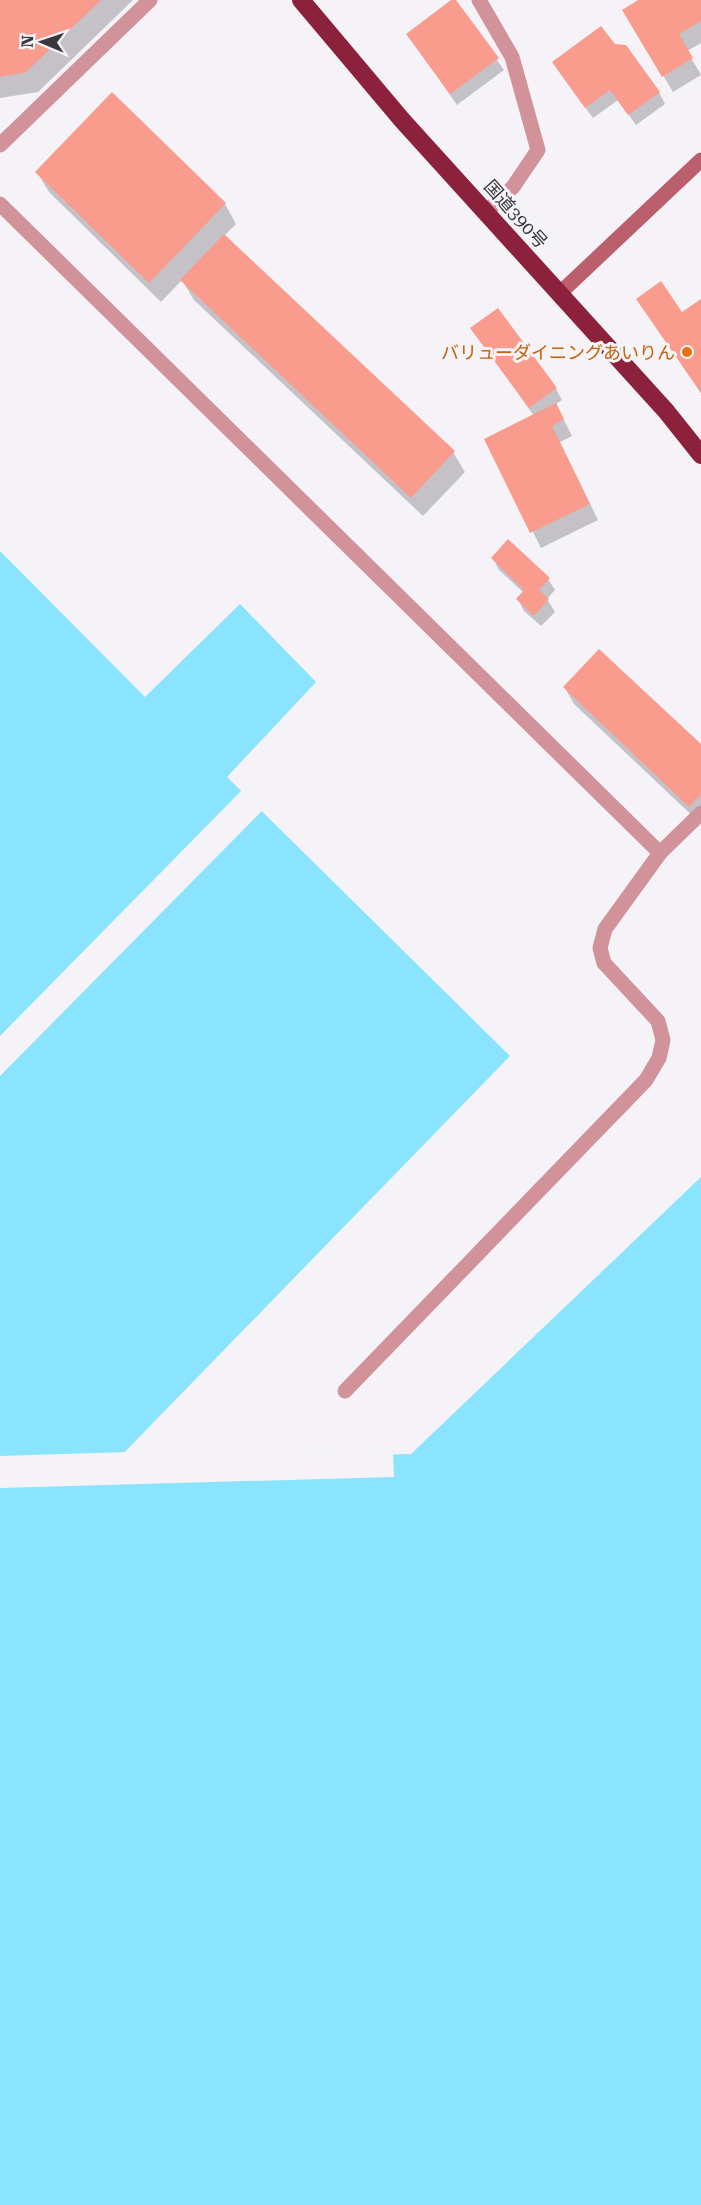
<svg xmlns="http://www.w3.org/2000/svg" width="701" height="2205" font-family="'Roboto Serif','Noto Sans JP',serif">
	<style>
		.water { fill: #8be4fd }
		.pier { fill: #f5f3f8 }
		.shadow { fill: #0003 }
		.building { fill: #f99b8d }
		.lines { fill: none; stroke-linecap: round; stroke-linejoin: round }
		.street { stroke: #d29299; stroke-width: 15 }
		.secondary { stroke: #bc5f6d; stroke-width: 15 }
		.highway { stroke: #8b213a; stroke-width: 18 }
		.food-dot { fill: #e8710a; stroke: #f5f3f8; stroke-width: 2 }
		.labels { text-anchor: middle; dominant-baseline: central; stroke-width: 6; stroke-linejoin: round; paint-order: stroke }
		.street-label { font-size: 18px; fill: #39383a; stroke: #f5f3f8 }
		.food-label { font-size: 18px; fill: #c56008; stroke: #f5f3f8; text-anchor: end }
	</style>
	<rect width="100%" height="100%" fill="#f5f3f8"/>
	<path class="water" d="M 0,551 L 145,697 L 240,604 L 316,682 L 227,777 L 510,1056 L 116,1461 L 411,1454 L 701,1177 L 701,2205 L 0,2205 Z"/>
	<g class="pier">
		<path d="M 243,789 L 264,809 L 0,1076 L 0,1036 Z"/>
		<path d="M 128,1452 L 123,1458 L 393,1452 L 394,1477 L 0,1488 L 0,1456 Z"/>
	</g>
	<g class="shadow">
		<path d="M 0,0 L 133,0 L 38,92 L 0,98 Z"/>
		<path d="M 454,0 L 504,70 L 457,105 L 408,35 Z"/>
		<path d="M 641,0 L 701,0 L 701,43 L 687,51 L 701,75 L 673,92 L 624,10 Z"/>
		<path d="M 614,46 L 659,92 L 665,104 L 636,125 L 618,100 L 593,118 L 560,73 Z"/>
		<path d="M 37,172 L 225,204 L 236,224 L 224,236 L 453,452 L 465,472 L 423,516 L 194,300 L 182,280 L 161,302 L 49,192 Z"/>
		<path d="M 638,300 L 682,314 L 701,300 L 701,393 Z"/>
		<path d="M 472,329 L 556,389 L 562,400 L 556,404 L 572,436 L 560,442 L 598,520 L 541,548 L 486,439 L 534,416 Z"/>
		<path d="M 493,558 L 548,579 L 555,590 L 547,599 L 555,612 L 541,626 L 524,611 L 518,599 L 524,593 L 499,570 Z"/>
		<path d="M 565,688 L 701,746 L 701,819 L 699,822 L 574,704 Z"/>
	</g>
	<g class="building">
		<path d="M 0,0 L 101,0 L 26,72 L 0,77 Z"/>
		<path d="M 451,0 L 456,0 L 499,58 L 450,94 L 406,34 Z"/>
		<path d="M 638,0 L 701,0 L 701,21 L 679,34 L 693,58 L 662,77 L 622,10 Z"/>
		<path d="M 601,26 L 615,44 L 626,45 L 660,92 L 628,115 L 610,90 L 585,108 L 552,62 Z"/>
		<path d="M 112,92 L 226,203 L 149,283 L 35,172 Z"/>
		<path d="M 224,234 L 455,451 L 411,498 L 180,280 Z"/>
		<path d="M 661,281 L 682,312 L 701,299 L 701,393 L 636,299 Z"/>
		<path d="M 498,308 L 557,388 L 529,408 L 470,328 Z"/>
		<path d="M 556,403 L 564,419 L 552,426 L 590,504 L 530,533 L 484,439 Z"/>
		<path d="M 508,539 L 550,578 L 539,590 L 549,599 L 534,616 L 516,599 L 524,590 L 491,558 Z"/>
		<path d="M 599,649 L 701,744 L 701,794 L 689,807 L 563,687 Z"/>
	</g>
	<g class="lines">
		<g class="street">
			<path d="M 479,0 L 512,57 L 538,150 L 513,187 L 486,212"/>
			<path d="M 0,145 L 150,0"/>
			<path d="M 0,204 L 660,853"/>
			<path d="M 345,1391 L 646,1080 L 659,1058 L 663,1040 L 658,1021 L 604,963 L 600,948 L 605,929 L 660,853 L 701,813"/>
		</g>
		<path class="secondary" d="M 559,294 L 701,160"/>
		<path class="highway" d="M 301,0 L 402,120 L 666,411 L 701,455"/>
	</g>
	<circle class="food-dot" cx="687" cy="352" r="6"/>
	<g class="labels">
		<g class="street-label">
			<text transform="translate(516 214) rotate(48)">国道390号</text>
		</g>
		<g class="food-label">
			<text x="675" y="352">バリューダイニングあいりん</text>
		</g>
	</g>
	<g transform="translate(42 42) rotate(272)" stroke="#f5f3f8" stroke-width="4.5" paint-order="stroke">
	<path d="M0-4.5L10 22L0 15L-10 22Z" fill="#39383a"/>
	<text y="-9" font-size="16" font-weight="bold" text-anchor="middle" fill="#39383a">N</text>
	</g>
</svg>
